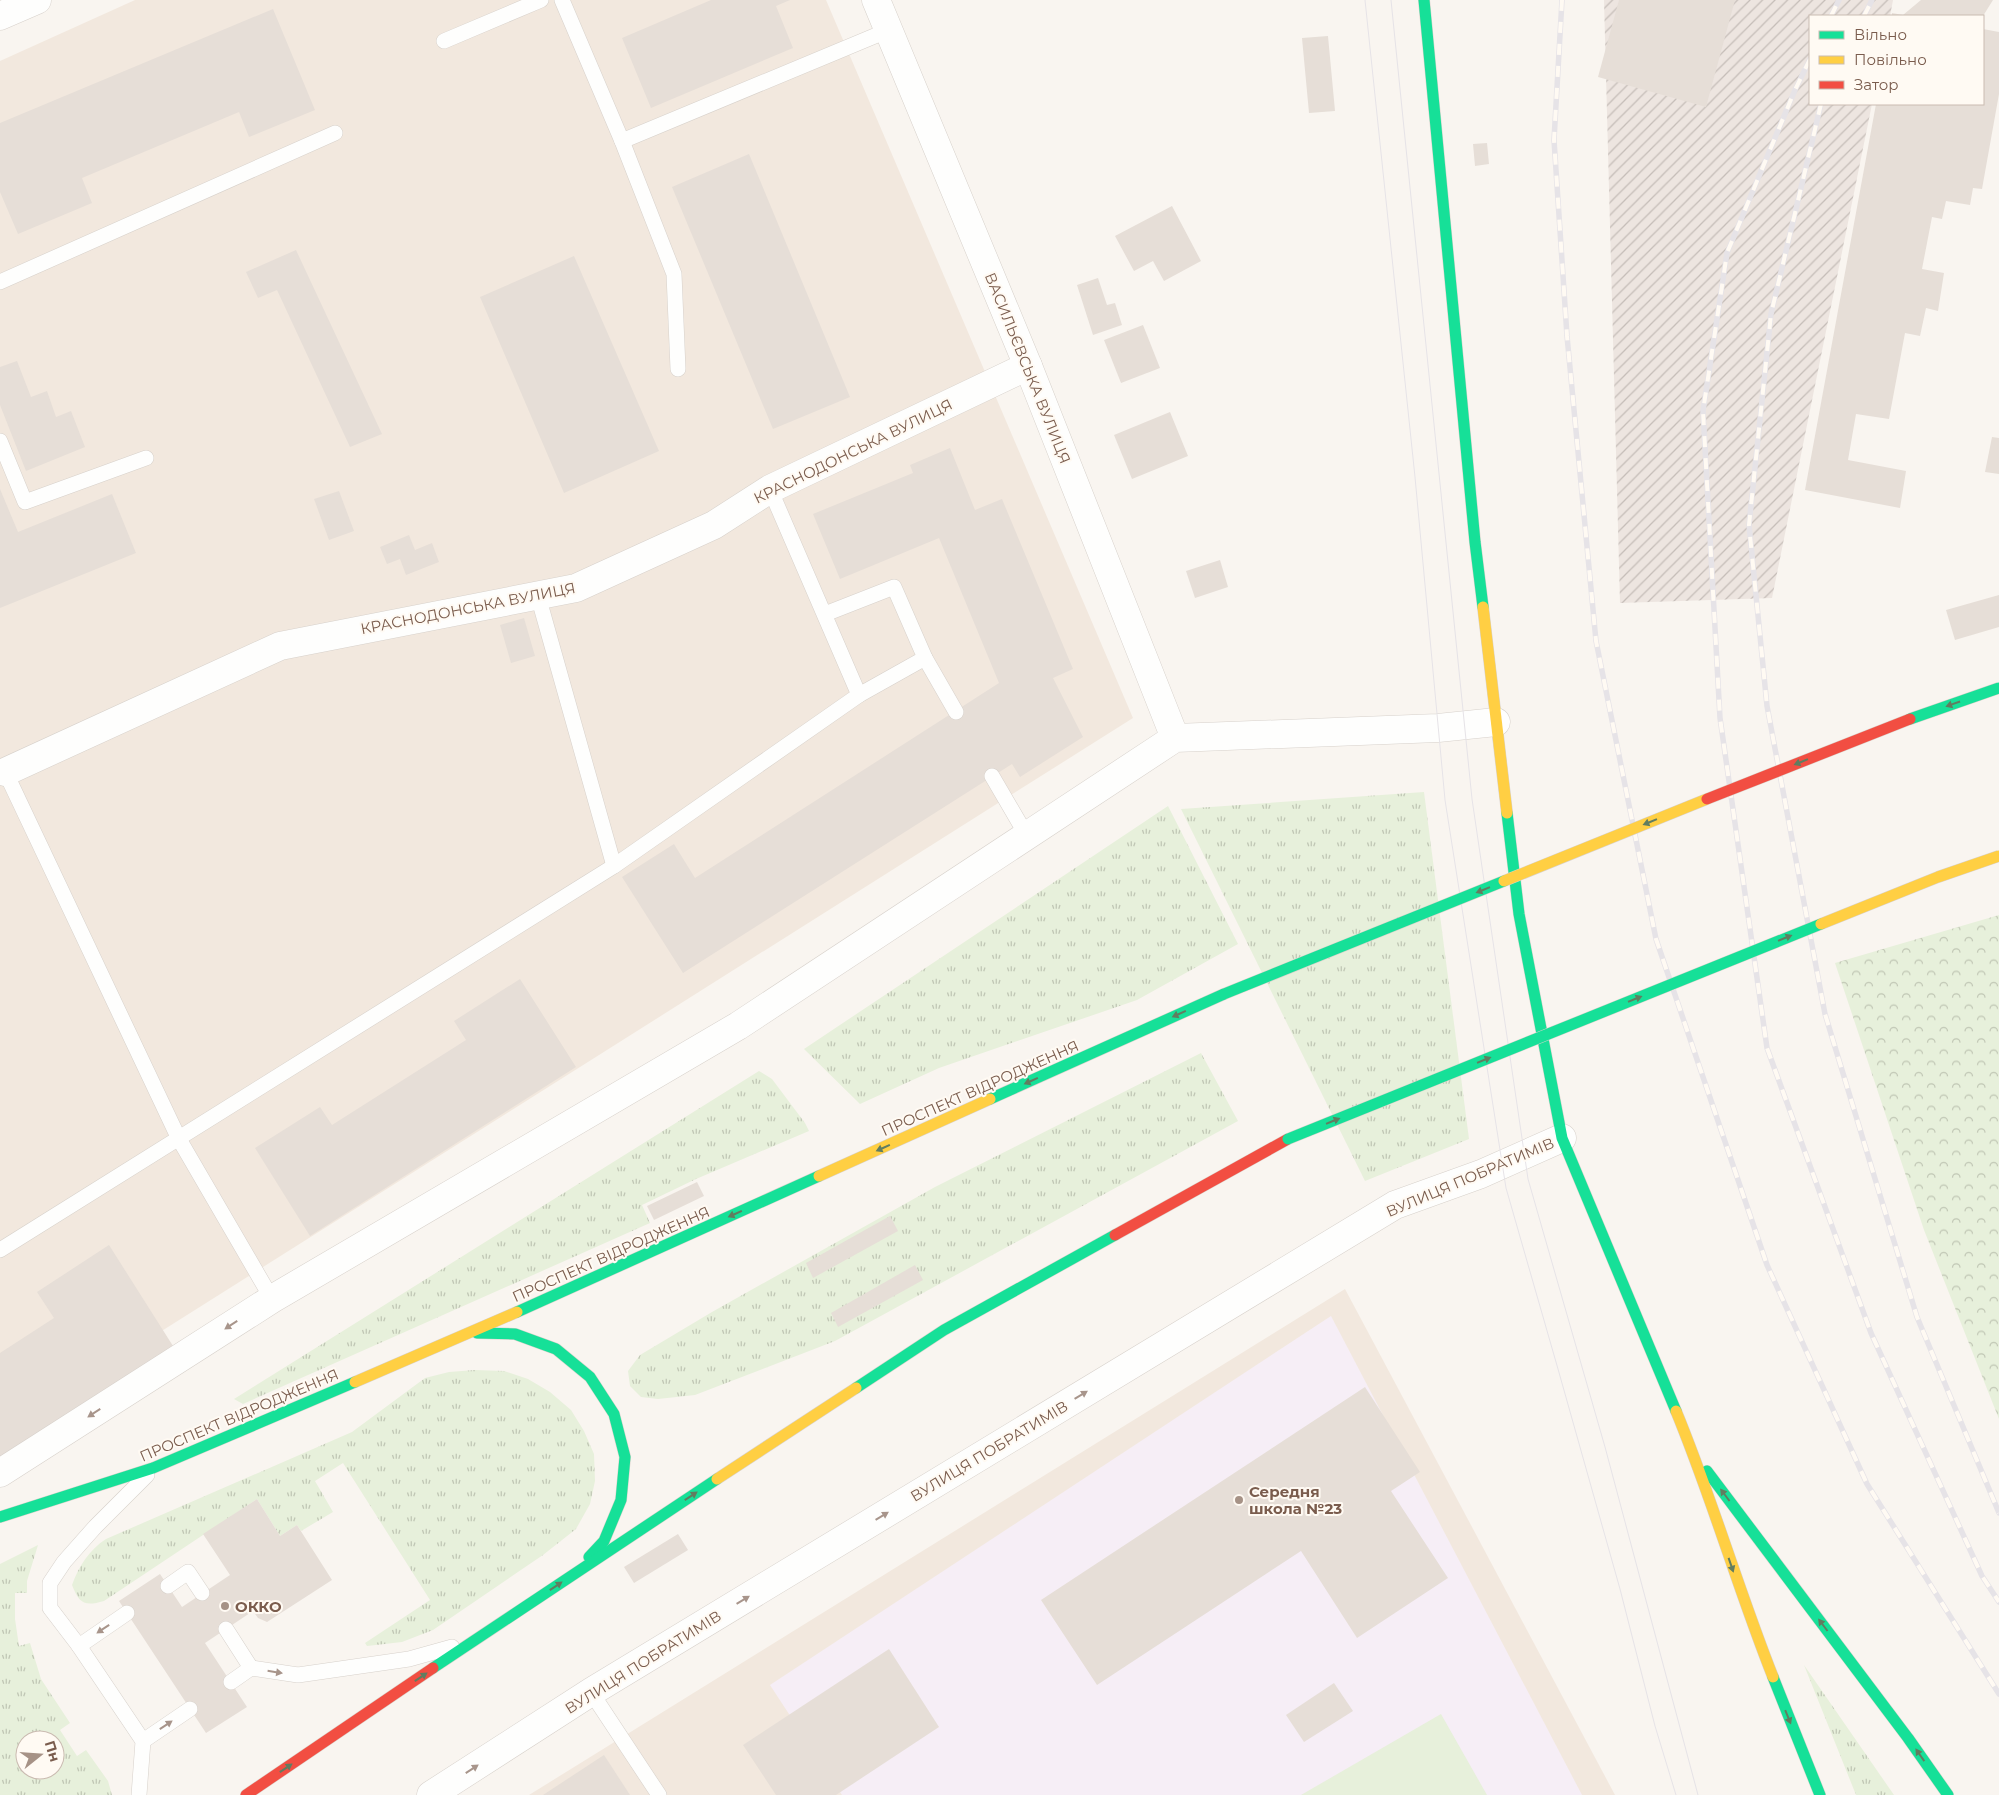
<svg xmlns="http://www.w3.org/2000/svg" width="1999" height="1795" font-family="Montserrat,sans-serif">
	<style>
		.residential { fill: #f2e8de }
		.industrial { fill: url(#industrial-furrows) }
		.education { fill: #f6eef6 }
		.grass { fill: url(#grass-tufts); fill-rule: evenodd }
		.forest { fill: url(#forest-crowns) }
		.pitch { fill: #e7f0db }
		.building { fill: #e6ded7 }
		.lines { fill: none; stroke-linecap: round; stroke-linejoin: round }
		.lane-casing { stroke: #d7d1cb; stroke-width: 16 }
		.street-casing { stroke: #d7d1cb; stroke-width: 29 }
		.fast-casing { stroke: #d9d2cb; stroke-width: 12 }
		.slow-casing { stroke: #d9d2cb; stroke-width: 12 }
		.jam-casing { stroke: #d9d2cb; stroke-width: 12 }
		.lane { stroke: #fefefd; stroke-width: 15 }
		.street { stroke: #fefefd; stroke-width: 28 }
		.fast { stroke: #16e098; stroke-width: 11 }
		.slow { stroke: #ffcf43; stroke-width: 11 }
		.jam { stroke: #f24e42; stroke-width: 11 }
		.tram { stroke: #e6e3e7; stroke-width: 1 }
		.rail-casing { stroke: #e6e3e7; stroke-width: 5.5 }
		.rail { stroke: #fffaf3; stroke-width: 4; stroke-dasharray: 11; stroke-linecap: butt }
		.fast-bridge-casing { stroke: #d9d2cb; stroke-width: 12; stroke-linecap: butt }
		.slow-bridge-casing { stroke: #d9d2cb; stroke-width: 12; stroke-linecap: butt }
		.jam-bridge-casing { stroke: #d9d2cb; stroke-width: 12; stroke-linecap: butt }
		.fast-bridge { stroke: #16e098; stroke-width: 11 }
		.slow-bridge { stroke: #ffcf43; stroke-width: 11 }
		.jam-bridge { stroke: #f24e42; stroke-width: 11 }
		.oneway { fill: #617d60 }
		.oneway2 { fill: #a8958b }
		.poi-dot { fill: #a69286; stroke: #fffaf3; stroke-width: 2 }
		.labels { text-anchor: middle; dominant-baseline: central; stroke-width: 4; stroke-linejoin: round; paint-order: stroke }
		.street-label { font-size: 15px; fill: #7a5c4d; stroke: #fffaf3 }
		.poi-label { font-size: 15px; font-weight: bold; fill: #7a5c4d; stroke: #fffaf3; text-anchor: start }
	</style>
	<defs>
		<pattern id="industrial-furrows" width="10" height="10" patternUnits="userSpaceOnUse" patternTransform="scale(1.25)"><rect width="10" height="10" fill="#ede5e0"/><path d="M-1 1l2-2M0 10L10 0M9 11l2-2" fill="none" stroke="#c5bdb8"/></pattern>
		<pattern id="grass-tufts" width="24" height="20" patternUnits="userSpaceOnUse" patternTransform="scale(1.25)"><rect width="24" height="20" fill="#e7f0db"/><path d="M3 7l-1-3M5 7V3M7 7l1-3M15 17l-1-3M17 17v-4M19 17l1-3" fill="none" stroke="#c0c6b4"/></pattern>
		<pattern id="forest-crowns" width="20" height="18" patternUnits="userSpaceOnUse" patternTransform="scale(1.25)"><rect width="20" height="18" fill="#e7f0db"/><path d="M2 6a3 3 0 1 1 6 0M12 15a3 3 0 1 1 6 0" fill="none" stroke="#c0c6b4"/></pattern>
	</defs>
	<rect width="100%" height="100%" fill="#f9f5f0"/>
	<g class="residential">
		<path d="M 135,0 L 826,0 L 1133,718 L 0,1433 L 0,61 Z"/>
		<path d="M 1345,1289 L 1615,1795 L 529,1795 Z"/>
	</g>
	<path class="industrial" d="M 1604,0 L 1893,0 L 1890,16 L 1810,16 L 1810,104 L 1872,104 L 1772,598 L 1620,603 Z"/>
	<path class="education" d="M 1331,1316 L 1582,1795 L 842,1795 L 770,1685 Z"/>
	<g class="grass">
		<path d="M 1424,792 L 1469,1139 L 1365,1181 L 1181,809 Z"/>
		<path d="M 1168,806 L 1238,944 L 1137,1000 L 939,1068 L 860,1104 L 804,1049 Z"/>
		<path d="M 1201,1053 L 1238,1121 L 835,1341 L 695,1395 L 658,1399 L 641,1397 L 630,1386 L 628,1371 L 640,1355 L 712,1312 L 935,1187 Z"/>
		<path d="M 759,1071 L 772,1079 L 805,1123 L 809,1131 L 696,1179 L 642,1205 L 650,1223 L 243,1404 L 234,1399 Z"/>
		<path d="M 475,1370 L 504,1371 L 528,1379 L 550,1392 L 571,1410 L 584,1431 L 594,1454 L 595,1481 L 590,1504 L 576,1529 L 543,1555 L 433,1630 L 402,1642 L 367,1646 L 365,1643 L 430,1600 L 343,1463 L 315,1481 L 333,1512 L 301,1531 L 297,1525 L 280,1536 L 257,1499 L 104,1601 C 84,1607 79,1603 72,1585 C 79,1566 89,1550 106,1539 L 352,1432 L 425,1378 L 449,1372 Z"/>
		<path d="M 38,1545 L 27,1581 L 27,1593 L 15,1593 L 15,1619 L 19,1646 L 30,1643 L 41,1679 L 70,1723 L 60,1730 L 77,1756 L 86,1750 L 108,1781 L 112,1795 L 0,1795 L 0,1564 ZM 25,1740 L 55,1740 L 55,1770 L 25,1770 Z"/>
		<path d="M 1804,1665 L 1894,1795 L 1856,1795 Z"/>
	</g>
	<path class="forest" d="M 1999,915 L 1999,1419 L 1924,1230 L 1835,963 Z"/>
	<path class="pitch" d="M 1441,1714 L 1487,1795 L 1301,1795 Z"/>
	<g class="building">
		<path d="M 711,0 L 790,0 L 776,6 L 793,48 L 651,108 L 622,38 Z"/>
		<path d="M 1619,0 L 1735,0 L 1706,107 L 1598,77 Z"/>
		<path d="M 1921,0 L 1993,0 L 1983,16 L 1892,16 L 1892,13 L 1903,15 Z"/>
		<path d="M 273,9 L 315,110 L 249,137 L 239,112 L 82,178 L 92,203 L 18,234 L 0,192 L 0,123 Z"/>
		<path d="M 1983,29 L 1999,32 L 1999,94 L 1982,189 L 1973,188 L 1970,205 L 1946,201 L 1942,219 L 1932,217 L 1922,269 L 1944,273 L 1938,311 L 1926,308 L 1920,336 L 1905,333 L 1889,419 L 1856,414 L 1848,460 L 1906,471 L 1900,508 L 1805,490 L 1876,104 L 1983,104 Z"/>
		<path d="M 1328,36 L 1335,111 L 1309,113 L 1302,38 Z"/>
		<path d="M 1487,143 L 1489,164 L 1475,166 L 1473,144 Z"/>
		<path d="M 749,154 L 850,397 L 773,429 L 672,187 Z"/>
		<path d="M 1172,206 L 1201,261 L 1164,281 L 1153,261 L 1134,271 L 1115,236 Z"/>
		<path d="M 296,250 L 382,434 L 350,447 L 277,290 L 258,298 L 246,272 Z"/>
		<path d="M 574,256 L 659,451 L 564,493 L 480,297 Z"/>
		<path d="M 1098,278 L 1107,305 L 1115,303 L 1122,325 L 1093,335 L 1077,285 Z"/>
		<path d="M 1143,325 L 1160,368 L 1121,383 L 1104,340 Z"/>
		<path d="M 17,361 L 31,397 L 47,391 L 56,417 L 71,411 L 85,447 L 26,471 L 0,405 L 0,367 Z"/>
		<path d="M 1170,412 L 1188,456 L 1132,479 L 1114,435 Z"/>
		<path d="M 1992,437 L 1999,438 L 1999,474 L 1985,472 Z"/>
		<path d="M 950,448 L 975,510 L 1002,499 L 1073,669 L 1053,678 L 1083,737 L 1020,777 L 1012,764 L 683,973 L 622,877 L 674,844 L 695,878 L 999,683 L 939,538 L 840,579 L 813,514 L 913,473 L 910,465 Z"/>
		<path d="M 0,489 L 18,532 L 112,494 L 136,553 L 0,608 Z"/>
		<path d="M 339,491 L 354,531 L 329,540 L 314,499 Z"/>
		<path d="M 409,535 L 415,550 L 432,543 L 439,562 L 406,575 L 400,559 L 387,564 L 380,547 Z"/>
		<path d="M 1220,560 L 1228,587 L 1195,598 L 1186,571 Z"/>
		<path d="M 1999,595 L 1999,627 L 1955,640 L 1946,610 Z"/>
		<path d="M 524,618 L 535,656 L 511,663 L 500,625 Z"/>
		<path d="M 520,979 L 576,1067 L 310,1236 L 255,1148 L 320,1107 L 332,1125 L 466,1040 L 454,1021 Z"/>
		<path d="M 697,1182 L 704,1196 L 654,1220 L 647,1206 Z"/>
		<path d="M 890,1216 L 898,1231 L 813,1278 L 806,1263 Z"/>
		<path d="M 109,1245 L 173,1346 L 0,1457 L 0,1353 L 54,1318 L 37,1292 Z"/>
		<path d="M 915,1265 L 923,1280 L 838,1327 L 831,1313 Z"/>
		<path d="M 1365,1387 L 1420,1472 L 1391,1491 L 1448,1578 L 1357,1638 L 1301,1551 L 1097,1685 L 1041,1600 Z"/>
		<path d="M 257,1499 L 280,1536 L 297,1525 L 332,1580 L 267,1622 L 258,1618 L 253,1611 L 205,1643 L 247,1707 L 206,1733 L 119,1601 L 160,1574 L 182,1607 L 230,1575 L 203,1534 Z"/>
		<path d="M 678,1534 L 688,1550 L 634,1583 L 624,1567 Z"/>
		<path d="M 889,1649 L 939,1727 L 836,1795 L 776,1795 L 743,1745 Z"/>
		<path d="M 1334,1683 L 1353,1711 L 1304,1742 L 1286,1715 Z"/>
		<path d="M 604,1755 L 630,1795 L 543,1795 Z"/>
	</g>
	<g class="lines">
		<defs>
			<g id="lane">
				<path d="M 562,0 L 622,141 L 674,274 L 678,369"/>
				<path d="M 444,41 L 541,0"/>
				<path d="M 622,141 L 889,30"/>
				<path d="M 0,282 L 335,133"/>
				<path d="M 0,441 L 25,502 L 146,458"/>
				<path d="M 538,596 L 614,866"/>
				<path d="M 825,614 L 894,587 L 925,658 L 859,695"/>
				<path d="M 925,658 L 956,712"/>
				<path d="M 3,767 L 179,1139 L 272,1299"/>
				<path d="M 992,776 L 1027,836"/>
				<path d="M 0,1250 L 614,866 L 859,695 L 770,489"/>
				<path d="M 168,1586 L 188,1572 L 202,1593"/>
				<path d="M 226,1629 L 251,1668"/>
				<path d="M 79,1646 L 127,1613"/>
				<path d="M 231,1682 L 251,1668 L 298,1675 L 409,1659 L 452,1647"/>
				<path d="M 591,1692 L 659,1795"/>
				<path d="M 143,1741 L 190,1709"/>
				<path d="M 139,1795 L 143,1741 L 79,1646 L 50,1608 L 50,1583 L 64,1562 L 95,1527 L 147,1475"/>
			</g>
			<g id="street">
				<path d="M 876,0 L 1028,366 L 1175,738"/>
				<path d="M 0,16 L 37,0"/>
				<path d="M 5,772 L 280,646 L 576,588 L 714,525 L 770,489 L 1028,366"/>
				<path d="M 0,1473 L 272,1299 L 738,1026 L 1175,738 L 1438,728 L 1496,722"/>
				<path d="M 431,1795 L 591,1692 L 1395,1205 L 1481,1174 L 1562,1138"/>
			</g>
			<g id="fast">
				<path d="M 1424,0 L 1475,542 L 1483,607"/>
				<path d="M 1507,813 L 1519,914 L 1562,1138 L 1676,1411"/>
				<path d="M 990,1099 L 1224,994"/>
				<path d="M 517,1312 L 819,1176"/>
				<path d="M 477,1333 L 515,1334 L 556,1349 L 590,1377 L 614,1414 L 625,1457 L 621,1500 L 604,1541 L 589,1557"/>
				<path d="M 856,1388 L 944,1330 L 1115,1235"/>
				<path d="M 1707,1471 L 1908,1738 L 1948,1795"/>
				<path d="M 0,1517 L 153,1468 L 355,1382"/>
				<path d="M 433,1668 L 717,1479"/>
				<path d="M 1773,1677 L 1820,1795"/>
			</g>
			<g id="slow">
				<path d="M 1483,607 L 1507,813"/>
				<path d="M 819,1176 L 990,1099"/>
				<path d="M 355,1382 L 517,1312"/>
				<path d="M 1676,1411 C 1712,1498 1738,1589 1773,1677"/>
				<path d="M 717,1479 L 856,1388"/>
			</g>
			<g id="jam">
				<path d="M 1115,1235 L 1288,1139"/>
				<path d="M 246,1795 L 433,1668"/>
			</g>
		</defs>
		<use href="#lane" class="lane-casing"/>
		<use href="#street" class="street-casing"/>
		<use href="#fast" class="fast-casing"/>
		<use href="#slow" class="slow-casing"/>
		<use href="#jam" class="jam-casing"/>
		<use href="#lane" class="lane"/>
		<use href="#street" class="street"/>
		<use href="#fast" class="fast"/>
		<use href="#slow" class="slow"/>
		<use href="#jam" class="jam"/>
		<g class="tram">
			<path d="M 1365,0 L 1415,477 L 1445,800 L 1506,1188 L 1558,1369 L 1620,1589 L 1655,1726 L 1676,1795"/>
			<path d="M 1391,0 L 1472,799 L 1528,1179 L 1605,1447 L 1698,1795"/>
		</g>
		<defs>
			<g id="rail">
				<path d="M 1562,0 L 1554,140 L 1567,336 L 1596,641 L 1656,939 L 1767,1265 L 1867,1484 L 1999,1694"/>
				<path d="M 1831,16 L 1839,0"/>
				<path d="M 1864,16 L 1872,0"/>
				<path d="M 1810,59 L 1795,90 L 1727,253 L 1703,411 L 1720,718 L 1767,1048 L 1871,1333 L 1982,1576 L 1999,1602"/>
				<path d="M 1821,104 L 1771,314 L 1749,525 L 1767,706 L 1825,1014 L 1917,1317 L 1999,1513"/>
			</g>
		</defs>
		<use href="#rail" class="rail-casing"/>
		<use href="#rail" class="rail"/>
		<defs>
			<g id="fast-bridge">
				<path d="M 1910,719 L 1999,688"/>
				<path d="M 1224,994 L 1504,881"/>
				<path d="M 1288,1139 L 1821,924"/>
			</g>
			<g id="slow-bridge">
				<path d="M 1504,881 L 1707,799"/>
				<path d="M 1821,924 L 1938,877 L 1999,856"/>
			</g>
			<path id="jam-bridge" d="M 1707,799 L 1910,719"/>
		</defs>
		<use href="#fast-bridge" class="fast-bridge-casing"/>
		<use href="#slow-bridge" class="slow-bridge-casing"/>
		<use href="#jam-bridge" class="jam-bridge-casing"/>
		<use href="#fast-bridge" class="fast-bridge"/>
		<use href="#slow-bridge" class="slow-bridge"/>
		<use href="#jam-bridge" class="jam-bridge"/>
	</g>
	<defs><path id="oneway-solid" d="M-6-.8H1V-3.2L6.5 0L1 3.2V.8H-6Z" transform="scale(1.25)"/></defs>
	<g class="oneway">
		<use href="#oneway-solid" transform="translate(1953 704) rotate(161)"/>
		<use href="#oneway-solid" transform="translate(1801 762) rotate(158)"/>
		<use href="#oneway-solid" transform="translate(1650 822) rotate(158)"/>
		<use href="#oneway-solid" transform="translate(1483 890) rotate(158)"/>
		<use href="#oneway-solid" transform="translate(1785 938) rotate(-22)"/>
		<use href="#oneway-solid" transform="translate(1635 999) rotate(-22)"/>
		<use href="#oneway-solid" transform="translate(1179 1014) rotate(156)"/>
		<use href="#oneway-solid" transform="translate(1484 1060) rotate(-22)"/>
		<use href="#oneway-solid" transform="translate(1031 1081) rotate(156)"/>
		<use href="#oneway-solid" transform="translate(1333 1121) rotate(-22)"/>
		<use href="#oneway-solid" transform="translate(883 1148) rotate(156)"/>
		<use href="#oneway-solid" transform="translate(735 1214) rotate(156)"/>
		<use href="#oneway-solid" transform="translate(1725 1495) rotate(-127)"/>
		<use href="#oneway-solid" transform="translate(691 1496) rotate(-33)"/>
		<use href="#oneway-solid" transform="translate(1731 1565) rotate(71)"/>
		<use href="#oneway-solid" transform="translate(556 1586) rotate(-34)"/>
		<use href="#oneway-solid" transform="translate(1823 1625) rotate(-127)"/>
		<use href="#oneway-solid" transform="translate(421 1677) rotate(-34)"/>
		<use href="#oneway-solid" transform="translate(1788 1717) rotate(68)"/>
		<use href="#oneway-solid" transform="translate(1920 1755) rotate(-125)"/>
		<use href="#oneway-solid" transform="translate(286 1768) rotate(-34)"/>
	</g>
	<g class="oneway2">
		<use href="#oneway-solid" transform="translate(231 1325) rotate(147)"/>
		<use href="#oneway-solid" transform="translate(1081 1395) rotate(-31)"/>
		<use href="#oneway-solid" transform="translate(94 1413) rotate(147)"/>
		<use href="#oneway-solid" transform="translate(882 1516) rotate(-31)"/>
		<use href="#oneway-solid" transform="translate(743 1600) rotate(-31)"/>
		<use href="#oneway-solid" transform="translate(103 1629) rotate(146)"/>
		<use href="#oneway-solid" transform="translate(275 1672) rotate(9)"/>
		<use href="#oneway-solid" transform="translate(166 1725) rotate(-34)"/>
		<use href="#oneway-solid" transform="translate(472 1769) rotate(-33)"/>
	</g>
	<g class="poi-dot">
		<circle cx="1239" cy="1500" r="5"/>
		<circle cx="225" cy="1606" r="5"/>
	</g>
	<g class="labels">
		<g class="street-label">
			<text transform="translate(1028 368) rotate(68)">ВАСИЛЬЄВСЬКА ВУЛИЦЯ</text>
			<text transform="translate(853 451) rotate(-26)">КРАСНОДОНСЬКА ВУЛИЦЯ</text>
			<text transform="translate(468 608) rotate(-11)">КРАСНОДОНСЬКА ВУЛИЦЯ</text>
			<text transform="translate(980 1088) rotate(-24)">ПРОСПЕКТ ВІДРОДЖЕННЯ</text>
			<text transform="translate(1470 1177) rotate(-23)">ВУЛИЦЯ ПОБРАТИМІВ</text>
			<text transform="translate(611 1254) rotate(-24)">ПРОСПЕКТ ВІДРОДЖЕННЯ</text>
			<text transform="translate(239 1415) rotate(-23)">ПРОСПЕКТ ВІДРОДЖЕННЯ</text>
			<text transform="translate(989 1451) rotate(-31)">ВУЛИЦЯ ПОБРАТИМІВ</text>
			<text transform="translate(643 1662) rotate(-32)">ВУЛИЦЯ ПОБРАТИМІВ</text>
		</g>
		<g class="poi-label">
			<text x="1249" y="1491">Середня<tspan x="1249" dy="17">школа №23</tspan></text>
			<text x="235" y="1606">ОККО</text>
		</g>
	</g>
	<rect x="1809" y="15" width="175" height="90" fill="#fffaf3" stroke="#cabbb1"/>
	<rect x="1819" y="31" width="25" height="8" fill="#16e098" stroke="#cabbb1"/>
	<text x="1854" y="40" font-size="15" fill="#7a5c4d">Вільно</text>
	<rect x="1819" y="56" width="25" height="8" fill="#ffcf43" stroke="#cabbb1"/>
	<text x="1854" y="65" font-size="15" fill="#7a5c4d">Повільно</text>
	<rect x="1819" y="81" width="25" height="8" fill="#f24e42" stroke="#cabbb1"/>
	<text x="1854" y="90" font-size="15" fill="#7a5c4d">Затор</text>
	<g transform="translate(40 1755) rotate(73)"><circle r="24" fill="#fffaf3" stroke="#cabbb1"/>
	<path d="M0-4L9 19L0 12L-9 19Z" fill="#a69286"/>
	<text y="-8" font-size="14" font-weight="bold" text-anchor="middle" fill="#7a5c4d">Пн</text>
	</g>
</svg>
